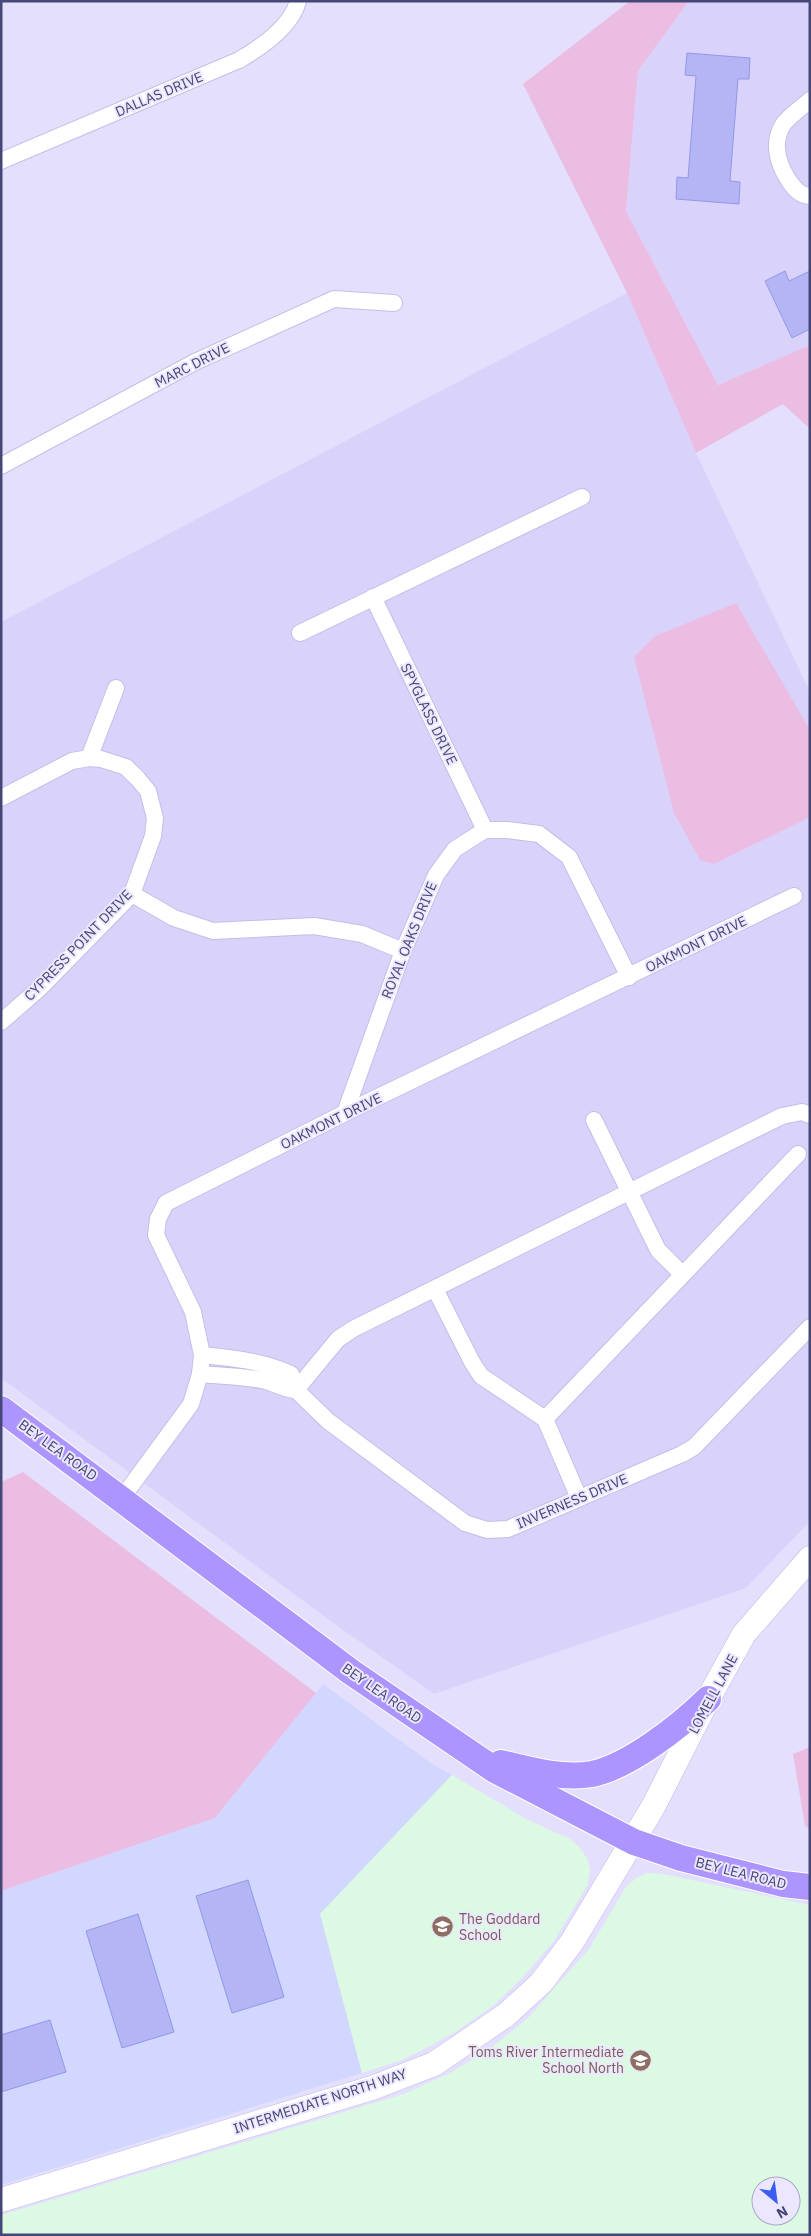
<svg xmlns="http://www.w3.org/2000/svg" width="811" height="2236" font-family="'IBM Plex Sans',sans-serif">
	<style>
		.residential { fill: #d9d3fb }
		.commercial { fill: #d2d7ff }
		.education { fill: #dcfae3; fill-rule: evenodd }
		.green { fill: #ecbde3 }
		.building { fill: #b4b5f5; stroke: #9496e9 }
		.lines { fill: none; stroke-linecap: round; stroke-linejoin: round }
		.street-casing { stroke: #c2bfe7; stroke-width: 18 }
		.secondary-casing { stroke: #bdbaea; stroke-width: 25 }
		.primary-casing { stroke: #fff; stroke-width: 28 }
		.street { stroke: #fff; stroke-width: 16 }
		.secondary { stroke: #fff; stroke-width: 24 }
		.primary { stroke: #ac95ff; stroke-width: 26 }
		.labels { text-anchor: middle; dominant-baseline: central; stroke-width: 4; stroke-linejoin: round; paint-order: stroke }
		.street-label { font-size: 14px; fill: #454876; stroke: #ece7ff }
		.education-label { font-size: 14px; fill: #785e54; stroke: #ece7ff; text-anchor: start }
	</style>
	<rect width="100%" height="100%" fill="#e5dffe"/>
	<g class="residential">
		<path d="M 689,1 L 810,1 L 810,345 L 718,385 L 626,211 L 638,71 Z"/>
		<path d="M 627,293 L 696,453 L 810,692 L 810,1521 L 746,1588 L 434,1694 L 339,1627 L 1,1378 L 1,622 Z"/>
	</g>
	<path class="commercial" d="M 323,1684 L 432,1764 L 452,1775 L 321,1914 L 362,2073 L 1,2185 L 1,1891 L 215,1818 Z"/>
	<g class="education">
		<path d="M 452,1775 L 528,1820 L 570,1839 L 580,1848 L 588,1860 L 590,1871 L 587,1886 L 554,1941 L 521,1979 L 494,2005 L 458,2030 L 434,2044 L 402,2060 L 362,2073 L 320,1914 Z"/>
		<path d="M 646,1873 L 663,1874 L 810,1905 L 810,2235 L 1,2235 L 1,2215 L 404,2094 L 450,2073 L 492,2047 L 527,2019 L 589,1949 L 626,1887 L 635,1879 ZM 761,2186 L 791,2186 L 791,2216 L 761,2216 Z"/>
	</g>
	<g class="green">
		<path d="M 630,1 L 689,1 L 638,71 L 626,211 L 718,385 L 810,345 L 810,429 L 783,404 L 696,453 L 627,293 L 523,84 Z"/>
		<path d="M 736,603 L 810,730 L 810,817 L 714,864 L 700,860 L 674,813 L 634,657 L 655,636 Z"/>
		<path d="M 23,1472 L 316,1693 L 215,1818 L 1,1891 L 1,1482 Z"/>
		<path d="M 810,1747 L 810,1829 L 805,1826 L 793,1754 Z"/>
	</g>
	<g class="building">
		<path d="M 687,53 L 750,58 L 749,79 L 738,79 L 730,181 L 740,182 L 739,204 L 676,199 L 677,177 L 688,178 L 696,76 L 685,75 Z"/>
		<path d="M 785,271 L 789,281 L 810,271 L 810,329 L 792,338 L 765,281 Z"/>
		<path d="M 248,1880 L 284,1997 L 232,2013 L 196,1896 Z"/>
		<path d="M 138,1914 L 174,2032 L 122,2048 L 86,1931 Z"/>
		<path d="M 50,2020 L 66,2072 L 1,2092 L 1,2035 Z"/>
	</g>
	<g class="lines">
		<defs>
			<g id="street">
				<path d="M 810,100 C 802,107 791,115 784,123 C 771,142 778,164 789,181 C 794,188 800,196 810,196"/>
				<path d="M 1,161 L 239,60 C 260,48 292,26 298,1"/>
				<path d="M 1,466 L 195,362 L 334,299 L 394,303"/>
				<path d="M 373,597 L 485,830"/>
				<path d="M 300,633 L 582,497"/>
				<path d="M 89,758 L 116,688"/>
				<path d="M 1,798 L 72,761 L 89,758 L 101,759 L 126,767 L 138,779 L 148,791 L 155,818 L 153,836 L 132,894 L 41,987 L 1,1022"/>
				<path d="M 132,894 L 174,918 L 213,931 L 314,926 L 362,934 L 403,951"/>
				<path d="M 345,1113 L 403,951 L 436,875 L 455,849 L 485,830 L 507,830 L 539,834 L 569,857 L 629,977"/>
				<path d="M 810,1115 L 802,1112 L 782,1116 L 353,1329 L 338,1339 L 296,1390 L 328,1421 L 465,1523 L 487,1530 L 508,1529 L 682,1454 L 694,1447 L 810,1327"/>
				<path d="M 594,1120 L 658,1250 L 682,1274"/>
				<path d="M 435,1289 L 472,1362 L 481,1376 L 545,1419 L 579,1498"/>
				<path d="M 200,1374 C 221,1376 245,1376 266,1381 C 276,1384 284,1389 296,1390 L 291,1374 C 262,1361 233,1358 202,1355"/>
				<path d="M 545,1419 L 798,1154"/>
				<path d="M 122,1498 L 191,1404 L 200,1374 L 202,1355 L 193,1312 L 156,1235 L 158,1219 L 166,1203 L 345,1113 L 794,896"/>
			</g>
			<path id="secondary" d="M 1,2200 L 372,2088 L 434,2064 L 506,2015 L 541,1983 L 572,1942 L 653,1807 L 708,1699 L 744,1634 L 810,1558"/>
			<g id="primary">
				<path d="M 1,1409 L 351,1672 L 495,1770 L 634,1842 L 681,1858 L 783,1884 L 810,1887"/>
				<path d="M 501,1763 C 529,1770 563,1779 592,1774 C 630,1766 680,1726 708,1699"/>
			</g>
		</defs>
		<use href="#street" class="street-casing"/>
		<use href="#secondary" class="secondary-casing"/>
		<use href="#primary" class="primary-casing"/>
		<use href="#street" class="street"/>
		<use href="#secondary" class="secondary"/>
		<use href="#primary" class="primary"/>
	</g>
	<defs>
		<symbol id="school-disc" viewBox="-11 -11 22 22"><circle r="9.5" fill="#8d6e63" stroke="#ece7ff"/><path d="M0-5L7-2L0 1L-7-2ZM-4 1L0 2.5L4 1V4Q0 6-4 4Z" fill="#fff"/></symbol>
	</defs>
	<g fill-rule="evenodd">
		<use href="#school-disc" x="430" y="1914" width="25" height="25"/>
		<use href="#school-disc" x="628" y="2048" width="25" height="25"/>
	</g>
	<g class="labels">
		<g class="street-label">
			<text transform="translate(159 94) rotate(-23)">DALLAS DRIVE</text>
			<text transform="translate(192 365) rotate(-27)">MARC DRIVE</text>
			<text transform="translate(429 714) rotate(64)">SPYGLASS DRIVE</text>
			<text transform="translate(409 940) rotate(-68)">ROYAL OAKS DRIVE</text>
			<text transform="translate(696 944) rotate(-26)">OAKMONT DRIVE</text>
			<text transform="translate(78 945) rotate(-46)">CYPRESS POINT DRIVE</text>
			<text transform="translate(331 1121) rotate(-26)">OAKMONT DRIVE</text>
			<text transform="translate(58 1450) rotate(36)">BEY LEA ROAD</text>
			<text transform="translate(572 1501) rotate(-23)">INVERNESS DRIVE</text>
			<text transform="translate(382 1693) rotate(35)">BEY LEA ROAD</text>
			<text transform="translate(713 1694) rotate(-62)">LOMELL LANE</text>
			<text transform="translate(741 1873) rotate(14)">BEY LEA ROAD</text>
			<text transform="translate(320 2101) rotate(-18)">INTERMEDIATE NORTH WAY</text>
		</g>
		<g class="education-label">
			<text x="459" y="1919">The Goddard<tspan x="459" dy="16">School</tspan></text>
			<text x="624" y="2052" text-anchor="end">Toms River Intermediate<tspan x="624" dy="16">School North</tspan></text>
		</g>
	</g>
	<rect width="811" height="2236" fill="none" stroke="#454876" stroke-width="5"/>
	<g transform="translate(776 2201) rotate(151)"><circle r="24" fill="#ece7ff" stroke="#a9a7c8"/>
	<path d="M0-4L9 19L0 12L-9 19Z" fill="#3a5cf2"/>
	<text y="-8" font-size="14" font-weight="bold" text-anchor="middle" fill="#454876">N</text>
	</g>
</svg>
